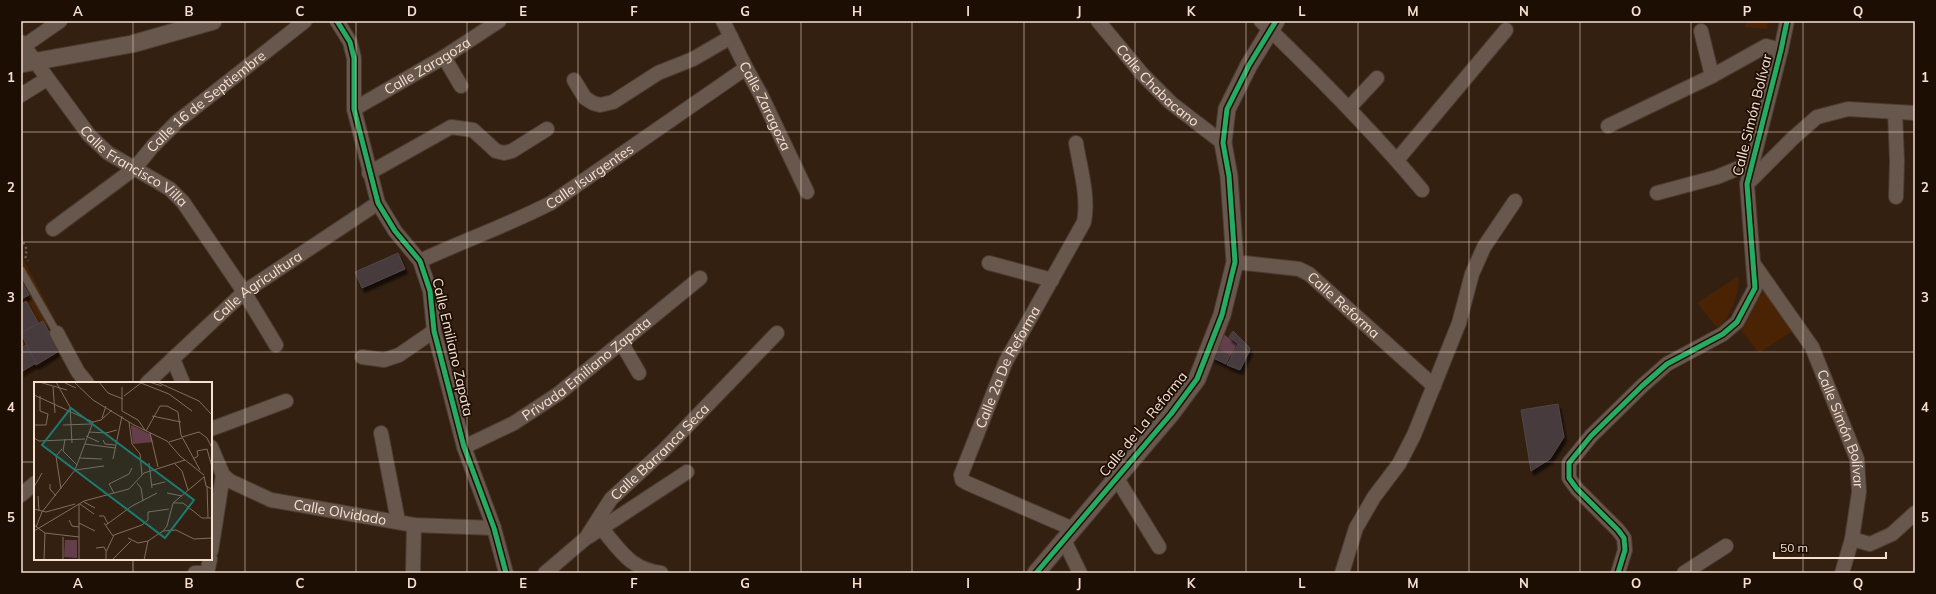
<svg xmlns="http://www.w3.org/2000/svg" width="1936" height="594" font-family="Mulish,sans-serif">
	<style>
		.built { fill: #492303 }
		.green { fill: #643f4b }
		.building { fill: #463a3e; stroke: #504647; filter: url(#shadow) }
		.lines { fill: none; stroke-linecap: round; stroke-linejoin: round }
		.service-casing { stroke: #4a3b31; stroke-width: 9 }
		.minor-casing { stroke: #4a3b31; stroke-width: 16 }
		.tertiary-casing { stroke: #4a3b31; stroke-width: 19 }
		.path { stroke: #695c51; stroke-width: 2.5; stroke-dasharray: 2 3; stroke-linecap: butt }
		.service { stroke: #67574c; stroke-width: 7 }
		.minor { stroke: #67574c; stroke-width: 14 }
		.tertiary { stroke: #67574c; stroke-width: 17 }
		.cycleway-casing { stroke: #1d0e04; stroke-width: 8 }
		.cycleway { stroke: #26ab63; stroke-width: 5 }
		.grid { fill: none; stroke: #f8e0d1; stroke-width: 1; stroke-opacity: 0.55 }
		.labels { text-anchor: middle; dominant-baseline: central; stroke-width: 3.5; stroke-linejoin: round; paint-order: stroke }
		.street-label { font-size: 14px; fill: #f8e0d1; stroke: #1d0e04 }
		.inset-road { fill: none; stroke: #826d5e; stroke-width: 1 }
		.view { fill: #1b7b73; fill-opacity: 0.15; stroke: #1b7b73; stroke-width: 2 }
		.inset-edge { fill: none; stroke: #f8e0d1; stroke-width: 2 }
		.neatline { fill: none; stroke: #f8e0d1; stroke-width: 1.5 }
		.grid-label { font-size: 13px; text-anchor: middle; font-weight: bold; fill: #f8e0d1 }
	</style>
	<defs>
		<filter id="shadow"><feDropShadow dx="2.5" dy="4.5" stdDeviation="1" flood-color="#0009"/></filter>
	</defs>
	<rect width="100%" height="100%" fill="#332011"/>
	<g class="built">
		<path d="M 1746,21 L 1768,21 L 1767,29 L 1745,27 Z"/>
		<path d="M 21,254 L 61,331 L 62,352 L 21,378 Z"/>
		<path d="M 1738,276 L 1739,283 L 1734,304 L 1726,319 L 1718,329 L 1697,303 Z"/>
		<path d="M 1766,290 L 1793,331 L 1759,353 L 1740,329 L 1759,296 Z"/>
	</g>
	<path class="green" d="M 1222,333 L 1237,344 L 1231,356 L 1216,347 Z"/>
	<g class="building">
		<path d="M 398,253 L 405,269 L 362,288 L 355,272 Z"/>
		<path d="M 21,281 L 29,295 L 21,299 Z"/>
		<path d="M 26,301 L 39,324 L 21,333 L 21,305 Z"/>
		<path d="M 43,321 L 59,351 L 36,365 L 21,333 Z"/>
		<path d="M 1233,331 L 1250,348 L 1249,352 L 1229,337 Z"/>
		<path d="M 1238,344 L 1249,352 L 1240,370 L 1227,365 Z"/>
		<path d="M 26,345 L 36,363 L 21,372 L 21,348 Z"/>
		<path d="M 1215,347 L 1230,355 L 1226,364 L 1211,357 Z"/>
		<path d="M 1558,404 L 1564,437 L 1550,459 L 1531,471 L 1521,410 Z"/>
	</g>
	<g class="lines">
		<defs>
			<path id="service" d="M 21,270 L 57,333"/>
			<g id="minor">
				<path d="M 337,21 L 350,42 L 354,58 L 354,109 L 378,203 L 395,231 L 420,261 L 430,291 L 434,331 L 464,447 L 494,528 L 506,573"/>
				<path id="s1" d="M 723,21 L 746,68 L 761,95 L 807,192"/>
				<path id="s2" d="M 1098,21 L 1143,75 L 1171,103 L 1223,143"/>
				<path d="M 1261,21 C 1317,75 1372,130 1422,190"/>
				<path d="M 1701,31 L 1712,76"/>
				<path id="s3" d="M 21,42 L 89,135 L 108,153 L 170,189 L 183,202 L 244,292 L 276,345"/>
				<path d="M 24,46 L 60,21"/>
				<path d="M 444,57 L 461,86"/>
				<path d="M 574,80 L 585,98 L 593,103 L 600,105 L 613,102 L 658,73 L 693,59 L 731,37"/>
				<path d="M 21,95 L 47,79"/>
				<path d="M 1349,108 L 1377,78"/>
				<path id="s4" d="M 354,109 L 444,57 L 499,21"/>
				<path d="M 1895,112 L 1897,161 L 1896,197"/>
				<path d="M 1608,126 L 1712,76 L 1766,46 L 1781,50"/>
				<path d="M 1397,160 L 1506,30"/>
				<path d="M 369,173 L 451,127 L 473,130 L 496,151 L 504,153 L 512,151 L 547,129"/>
				<path d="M 1747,184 L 1792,139 L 1817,117 L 1848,109 L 1915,113"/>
				<path d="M 1657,193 L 1717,177 L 1751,163"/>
				<path id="s5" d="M 53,229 L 135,168 L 153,146 L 178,121 L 305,21"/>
				<path id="s6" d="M 420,261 C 463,241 508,225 551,203 L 746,68"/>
				<path id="s7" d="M 1235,262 L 1299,269 L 1309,274 L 1434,386"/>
				<path d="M 989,263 L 1052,280"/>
				<path id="s8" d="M 1753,263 L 1812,347 L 1857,459 L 1859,492 L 1852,539 L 1842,573"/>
				<path d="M 57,333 L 78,372 L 87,383"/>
				<path d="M 621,342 L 639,373"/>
				<path d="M 362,357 L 384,360 L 399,355 L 434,331"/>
				<path d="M 173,359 L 183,383"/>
				<path id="s9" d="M 147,383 L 244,292 L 378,203"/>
				<path d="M 211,429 L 286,401"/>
				<path d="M 381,433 L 398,521"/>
				<path id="s10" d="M 211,447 L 223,475 L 230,481 L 271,500 L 414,525 L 494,528"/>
				<path id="s11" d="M 464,447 L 514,423 L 558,394 L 700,278"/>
				<path d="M 1116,477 L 1159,547"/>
				<path d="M 21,495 L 35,483"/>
				<path d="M 602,529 C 621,551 630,569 661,573"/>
				<path id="s12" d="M 1073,529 L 967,483 L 962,480 L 961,475 L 1006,361 L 1084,222 C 1089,197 1080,168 1076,143"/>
				<path d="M 588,537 L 687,472"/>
				<path d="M 1852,539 L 1870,544 L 1892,534 L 1915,513"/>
				<path d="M 1064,540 L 1080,573"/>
				<path d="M 211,551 L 223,475"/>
				<path d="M 413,571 L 414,525"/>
				<path d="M 195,573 L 205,573"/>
				<path d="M 207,573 L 210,559"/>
				<path id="s13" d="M 545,573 L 586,538 L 611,499 L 664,450 L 777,333"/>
				<path d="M 1342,573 L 1356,528 L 1374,497 L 1399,464 L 1414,435 L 1459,323 L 1472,274 L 1484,247 L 1515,201"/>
				<path d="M 1618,573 L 1625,550 L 1624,538 L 1618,530 L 1577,489 L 1569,478 L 1569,463 L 1591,436 L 1642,386 L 1667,364 L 1723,334 L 1737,322 L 1755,288 L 1747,184 L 1781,50 L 1787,21"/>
				<path d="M 1684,573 L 1726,546"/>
			</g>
			<g id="tertiary">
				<path d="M 21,64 L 132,44 L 213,21"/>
				<path d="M 1036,573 L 1171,414 L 1197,379 L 1222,315 L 1235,262 L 1229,176 L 1223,143 L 1227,109 L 1249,65 L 1276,21"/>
			</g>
		</defs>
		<use href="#service" class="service-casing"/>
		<use href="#minor" class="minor-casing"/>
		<use href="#tertiary" class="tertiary-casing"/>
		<path class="path" d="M 21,238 L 27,250 L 25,256 L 28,261"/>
		<use href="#service" class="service"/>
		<use href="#minor" class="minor"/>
		<use href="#tertiary" class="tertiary"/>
		<defs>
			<g id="cycleway">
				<path d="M 337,21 L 350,42 L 354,58 L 354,109 L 378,203 L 395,231 L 420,261 L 430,291 L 434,331 L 464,447 L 494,528 L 506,573"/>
				<path d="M 1036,573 L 1171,414 L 1197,379 L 1222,315 L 1235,262 L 1229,176 L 1223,143 L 1227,109 L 1249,65 L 1276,21"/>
				<path d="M 1618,573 L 1625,550 L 1624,538 L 1618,530 L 1577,489 L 1569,478 L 1569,463 L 1591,436 L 1642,386 L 1667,364 L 1723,334 L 1737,322 L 1755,288 L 1747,184 L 1781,50 L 1787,21"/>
			</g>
		</defs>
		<use href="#cycleway" class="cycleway-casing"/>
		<use href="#cycleway" class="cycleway"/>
	</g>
	<path class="grid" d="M 133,21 L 133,383M 245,21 L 245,573M 356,21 L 356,573M 467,21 L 467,573M 578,21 L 578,573M 690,21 L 690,573M 801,21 L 801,573M 912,21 L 912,573M 1024,21 L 1024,573M 1135,21 L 1135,573M 1246,21 L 1246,573M 1358,21 L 1358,573M 1469,21 L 1469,573M 1580,21 L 1580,573M 1691,21 L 1691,573M 1803,21 L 1803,573M 21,132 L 1915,132M 21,242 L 1915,242M 21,352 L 1915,352M 21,462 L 35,462M 211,462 L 1915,462M 133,559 L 133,573"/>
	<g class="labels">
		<g class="street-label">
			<text stroke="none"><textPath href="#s4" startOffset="85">Calle Zaragoza</textPath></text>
			<text stroke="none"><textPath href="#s2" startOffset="88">Calle Chabacano</textPath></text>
			<text stroke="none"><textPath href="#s5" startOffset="200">Calle 16 de Septiembre</textPath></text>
			<text stroke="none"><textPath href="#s1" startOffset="95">Calle Zaragoza</textPath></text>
			<text transform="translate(1752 115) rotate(-76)">Calle Simón Bolívar</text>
			<text stroke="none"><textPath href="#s3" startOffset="170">Calle Francisco Villa</textPath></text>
			<text stroke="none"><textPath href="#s6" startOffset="190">Calle Isurgentes</textPath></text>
			<text stroke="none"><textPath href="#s9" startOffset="147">Calle Agricultura</textPath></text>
			<text stroke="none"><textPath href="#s7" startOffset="122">Calle Reforma</textPath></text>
			<text transform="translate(453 347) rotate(77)">Calle Emiliano Zapata</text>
			<text stroke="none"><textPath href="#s12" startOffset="244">Calle 2a De Reforma</textPath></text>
			<text stroke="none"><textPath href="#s11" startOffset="146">Privada Emiliano Zapata</textPath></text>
			<text transform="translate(1143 424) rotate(-51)">Calle de La Reforma</text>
			<text stroke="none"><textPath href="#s8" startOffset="190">Calle Simón Bolívar</textPath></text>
			<text stroke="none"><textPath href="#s13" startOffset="168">Calle Barranca Seca</textPath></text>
			<text stroke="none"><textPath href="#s10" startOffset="155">Calle Olvidado</textPath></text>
		</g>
	</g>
	<g transform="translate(34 382)">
		<rect width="178" height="178" fill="#332011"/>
		<path d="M 97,43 L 116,52 L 119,60 L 99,62 ZM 31,158 L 43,158 L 43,176 L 30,175 Z" fill="#643f4b"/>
		<path class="inset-road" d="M 5,0 L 33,8M 22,0 L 36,25 L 38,61M 40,0 L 59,18 L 100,43 L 133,59 L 146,74 L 170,93M 65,0 L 74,11 L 89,17M 115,0 L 128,4M 123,0 L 165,19 L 178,33M 31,1 L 42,6M 107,1 L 135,12 L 158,29M 19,5 L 21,31M 88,5 L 88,29 L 104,38 L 111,48M 0,13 L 59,40 L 67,38 L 78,28M 90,14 L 107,1M 118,34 L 147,40M 68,36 L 72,24M 95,40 L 98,62 L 106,72 L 108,93M 0,43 L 12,43 L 14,32 L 6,29 L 6,14M 29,43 L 57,42M 112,49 L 126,24 L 133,24 L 144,30 L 147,53 L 166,88M 55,50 L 72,51 L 83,48M 116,51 L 124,85M 52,54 L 65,60M 148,55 L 165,50 L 173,56 L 178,66M 0,56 L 5,59 L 51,57M 31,57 L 29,69 L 43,83M 69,58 L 71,62 L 81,63M 135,60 L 148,56M 51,62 L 81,66M 45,76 L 68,77M 79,77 L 88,34M 159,77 L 164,74 L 163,69 L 173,67 L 178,85M 115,81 L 118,106M 141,82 L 148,89 L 154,108M 41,88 L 70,84M 170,94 L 172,104 L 178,107M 103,101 L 107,106 L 109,119M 16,102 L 16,107 L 22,114M 118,103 L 131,100M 173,104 L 174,136M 0,105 L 8,91M 27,107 L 22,74 L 28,67M 80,111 L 75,102 L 95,92 L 98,86M 133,111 L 148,114M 4,114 L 5,129M 50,120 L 61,126M 140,121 L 149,121 L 168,136 L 178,136M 45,122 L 45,178M 46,122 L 60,132M 0,127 L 12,130 L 41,122M 65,134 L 70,134 L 74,142M 35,138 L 38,144 L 45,145M 45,141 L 61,149M 70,141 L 79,154M 0,143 L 11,151 L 45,155M 72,143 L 98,124 L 123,111M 2,145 L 8,130 L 41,88 L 59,40M 0,149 L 50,119 L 95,107 L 110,91 L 151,78M 129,149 L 142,148 L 160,157 L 178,156M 94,156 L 104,161 L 114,159 L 129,149 L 133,144 L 139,121 L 170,95M 62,166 L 70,165 L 72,169M 10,178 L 11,151M 29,178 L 29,155M 72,178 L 72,170 L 80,153 L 108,143 L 114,138 L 114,130 L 135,127M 78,178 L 97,159M 110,178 L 114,159"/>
		<path class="view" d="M 37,26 L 160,118 L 131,156 L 8,63 Z"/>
		<rect width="178" height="178" class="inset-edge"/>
	</g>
	<rect width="1936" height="594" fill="none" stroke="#1d0e04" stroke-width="44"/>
	<path d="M1774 552v6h112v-6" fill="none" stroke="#f8e0d1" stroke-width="2"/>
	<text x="1780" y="552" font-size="12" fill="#f8e0d1" stroke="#1d0e04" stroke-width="3" paint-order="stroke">50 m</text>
	<rect x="22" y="22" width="1892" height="550" class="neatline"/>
	<g class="grid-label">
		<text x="78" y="16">A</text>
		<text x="189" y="16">B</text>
		<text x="300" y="16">C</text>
		<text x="412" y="16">D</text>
		<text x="523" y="16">E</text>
		<text x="634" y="16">F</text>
		<text x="745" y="16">G</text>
		<text x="857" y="16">H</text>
		<text x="968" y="16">I</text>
		<text x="1079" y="16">J</text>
		<text x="1191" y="16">K</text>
		<text x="1302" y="16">L</text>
		<text x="1413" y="16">M</text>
		<text x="1524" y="16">N</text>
		<text x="1636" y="16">O</text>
		<text x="1747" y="16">P</text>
		<text x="1858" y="16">Q</text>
		<text x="11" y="82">1</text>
		<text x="1925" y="82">1</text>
		<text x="11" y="192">2</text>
		<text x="1925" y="192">2</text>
		<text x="11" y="302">3</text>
		<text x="1925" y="302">3</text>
		<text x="11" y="412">4</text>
		<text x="1925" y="412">4</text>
		<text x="11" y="522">5</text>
		<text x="1925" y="522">5</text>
		<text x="78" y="588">A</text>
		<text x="189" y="588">B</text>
		<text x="300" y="588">C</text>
		<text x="412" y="588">D</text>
		<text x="523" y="588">E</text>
		<text x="634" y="588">F</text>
		<text x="745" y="588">G</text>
		<text x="857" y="588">H</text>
		<text x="968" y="588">I</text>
		<text x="1079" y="588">J</text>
		<text x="1191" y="588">K</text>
		<text x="1302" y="588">L</text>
		<text x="1413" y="588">M</text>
		<text x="1524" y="588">N</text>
		<text x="1636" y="588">O</text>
		<text x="1747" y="588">P</text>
		<text x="1858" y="588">Q</text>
	</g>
</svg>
